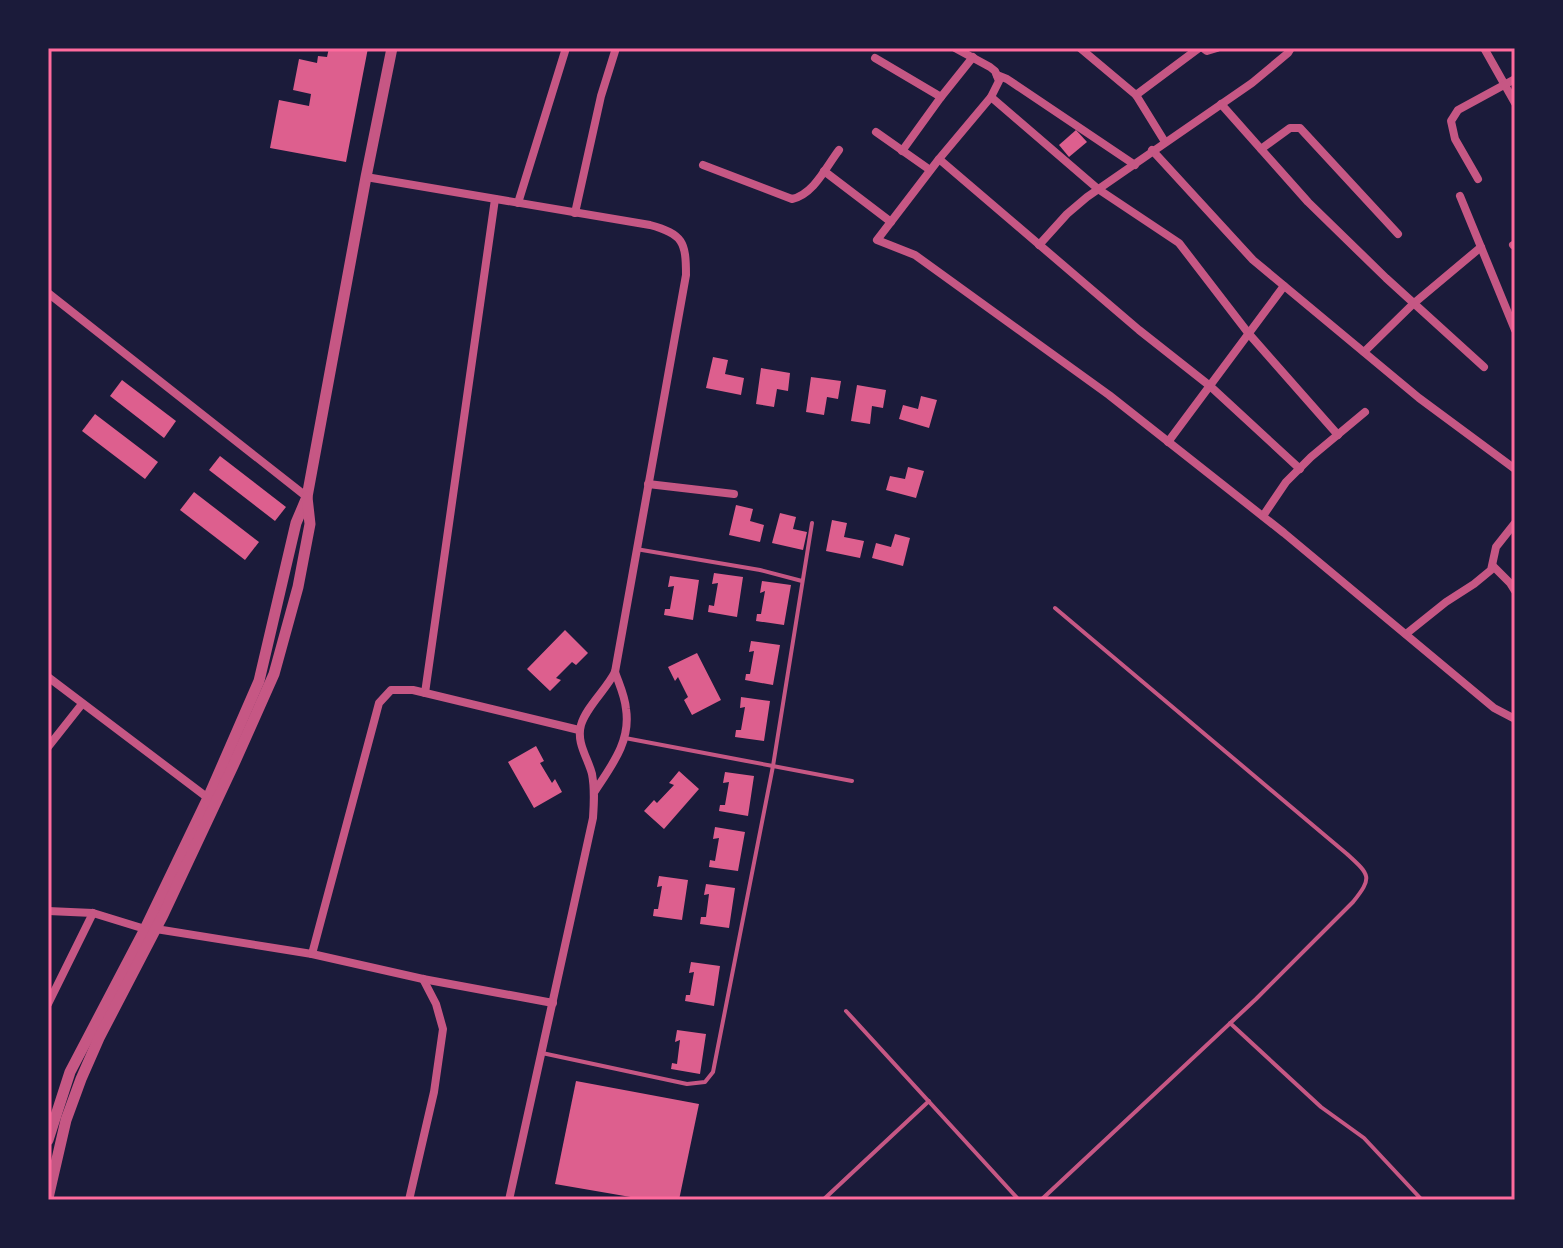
<svg xmlns="http://www.w3.org/2000/svg" width="1563" height="1248" font-family="Signika,sans-serif">
	<style>
		.building { fill: #dd5f8e }
		.lines { fill: none; stroke-linecap: round; stroke-linejoin: round }
		.service { stroke: #c65784; stroke-width: 4 }
		.minor { stroke: #c65784; stroke-width: 8 }
		.tertiary { stroke: #c65784; stroke-width: 11 }
		.neatline { fill: none; stroke: #ff6b9d; stroke-width: 3 }
	</style>
	<rect width="100%" height="100%" fill="#1b1b3a"/>
	<g class="building">
		<path d="M 329,48 L 368,48 L 346,162 L 270,148 L 279,100 L 309,106 L 311,94 L 293,90 L 299,59 L 317,63 L 318,56 L 327,57 Z"/>
		<path d="M 1076,130 L 1087,142 L 1069,157 L 1059,145 Z"/>
		<path d="M 713,357 L 728,360 L 725,374 L 744,378 L 741,395 L 706,388 Z"/>
		<path d="M 761,368 L 790,373 L 788,391 L 777,389 L 774,407 L 756,404 Z"/>
		<path d="M 811,377 L 841,381 L 838,399 L 827,397 L 824,415 L 806,412 Z"/>
		<path d="M 122,380 L 176,421 L 164,438 L 110,396 Z"/>
		<path d="M 857,385 L 886,390 L 883,408 L 872,406 L 870,424 L 851,421 Z"/>
		<path d="M 921,396 L 937,400 L 929,428 L 899,419 L 903,405 L 918,409 Z"/>
		<path d="M 95,414 L 158,462 L 145,479 L 82,431 Z"/>
		<path d="M 220,456 L 286,507 L 275,521 L 209,470 Z"/>
		<path d="M 908,467 L 924,471 L 916,498 L 886,490 L 890,476 L 905,479 Z"/>
		<path d="M 194,492 L 259,542 L 245,560 L 180,510 Z"/>
		<path d="M 736,505 L 753,509 L 750,521 L 764,525 L 760,542 L 729,535 Z"/>
		<path d="M 780,513 L 796,517 L 793,529 L 807,532 L 803,550 L 772,543 Z"/>
		<path d="M 832,520 L 847,523 L 844,537 L 864,541 L 860,558 L 826,551 Z"/>
		<path d="M 895,534 L 910,538 L 903,566 L 872,558 L 876,543 L 891,547 Z"/>
		<path d="M 714,573 L 743,577 L 737,617 L 708,612 L 709,605 L 714,606 L 718,583 L 712,584 Z"/>
		<path d="M 670,576 L 699,580 L 693,620 L 664,615 L 665,609 L 670,609 L 674,586 L 668,587 Z"/>
		<path d="M 762,581 L 791,585 L 784,625 L 756,621 L 757,614 L 761,614 L 765,591 L 760,593 Z"/>
		<path d="M 565,630 L 588,653 L 576,665 L 572,662 L 556,678 L 561,680 L 550,691 L 527,669 Z"/>
		<path d="M 751,641 L 780,645 L 773,685 L 745,680 L 746,674 L 750,674 L 754,651 L 749,652 Z"/>
		<path d="M 697,653 L 721,700 L 692,715 L 684,700 L 688,697 L 678,677 L 675,681 L 668,667 Z"/>
		<path d="M 741,697 L 770,701 L 764,741 L 735,737 L 736,730 L 741,730 L 745,707 L 740,708 Z"/>
		<path d="M 536,746 L 544,761 L 540,763 L 552,783 L 555,779 L 562,792 L 534,808 L 508,762 Z"/>
		<path d="M 679,771 L 699,789 L 664,829 L 644,811 L 654,800 L 657,803 L 674,785 L 669,783 Z"/>
		<path d="M 725,772 L 754,776 L 748,816 L 719,811 L 720,805 L 725,805 L 729,782 L 723,783 Z"/>
		<path d="M 715,827 L 745,832 L 738,871 L 709,867 L 710,860 L 715,861 L 719,838 L 713,839 Z"/>
		<path d="M 659,876 L 688,880 L 682,920 L 653,916 L 654,909 L 658,909 L 662,886 L 657,887 Z"/>
		<path d="M 706,884 L 735,888 L 729,928 L 700,924 L 701,917 L 706,917 L 709,894 L 704,895 Z"/>
		<path d="M 691,962 L 720,966 L 714,1006 L 685,1001 L 686,995 L 690,995 L 694,972 L 689,973 Z"/>
		<path d="M 677,1030 L 706,1034 L 700,1074 L 671,1069 L 672,1063 L 677,1064 L 680,1040 L 675,1042 Z"/>
		<path d="M 576,1081 L 699,1104 L 679,1200 L 648,1200 L 555,1184 Z"/>
	</g>
	<g class="lines">
		<g class="service">
			<path d="M 636,549 L 760,570 L 802,581"/>
			<path d="M 625,738 L 852,781"/>
			<path d="M 846,1011 L 1019,1200"/>
			<path d="M 1230,1023 L 1321,1107 L 1364,1138 L 1422,1200"/>
			<path d="M 542,1053 L 687,1084 L 705,1082 L 713,1072 L 773,766 L 812,523"/>
			<path d="M 823,1200 L 929,1101"/>
			<path d="M 1041,1200 L 1256,999 L 1353,902 C 1373,877 1370,875 1347,854 L 1055,608"/>
		</g>
		<g class="minor">
			<path d="M 955,48 L 990,67 L 995,71 L 999,81 L 991,97 L 939,159 L 877,240 L 915,255 L 1109,395 L 1284,533 L 1494,708 L 1515,719"/>
			<path d="M 1080,48 L 1136,95 L 1165,142"/>
			<path d="M 1203,48 L 1207,51 L 1217,48"/>
			<path d="M 1484,48 L 1515,103"/>
			<path d="M 875,58 L 941,97"/>
			<path d="M 997,75 L 1007,79 L 1135,165"/>
			<path d="M 1136,95 L 1199,48"/>
			<path d="M 991,97 L 1098,189 L 1179,243 L 1249,334 L 1338,435"/>
			<path d="M 1221,104 L 1308,202 L 1386,278 L 1484,367"/>
			<path d="M 876,132 L 930,170"/>
			<path d="M 1261,149 L 1290,128 L 1300,128 L 1398,234"/>
			<path d="M 1152,150 L 1253,260 L 1419,398 L 1515,469"/>
			<path d="M 902,151 L 941,97 L 973,57"/>
			<path d="M 939,159 L 1139,330 L 1210,386 L 1300,469"/>
			<path d="M 703,165 L 792,199 C 814,194 826,167 839,150"/>
			<path d="M 824,171 L 891,222"/>
			<path d="M 366,177 L 650,225 C 683,234 686,242 686,275 L 615,672 C 606,690 586,707 581,725 C 576,743 588,758 592,774 C 595,789 594,803 593,818 L 509,1200"/>
			<path d="M 1478,179 L 1455,139 L 1451,121 L 1458,110 L 1515,79"/>
			<path d="M 1460,196 L 1515,330"/>
			<path d="M 518,203 L 566,48"/>
			<path d="M 575,213 L 601,96 L 616,48"/>
			<path d="M 1039,245 L 1067,214 L 1087,197 L 1252,83 L 1288,53 L 1291,48"/>
			<path d="M 1513,245 L 1515,244"/>
			<path d="M 48,293 L 307,497"/>
			<path d="M 1364,352 L 1413,304 L 1481,247"/>
			<path d="M 1168,442 L 1284,286"/>
			<path d="M 648,484 L 734,494"/>
			<path d="M 1263,516 L 1286,482 L 1311,457 L 1365,412"/>
			<path d="M 1493,566 L 1510,583 L 1515,591"/>
			<path d="M 1406,634 L 1446,602 L 1474,584 L 1491,570 L 1496,547 L 1515,523"/>
			<path d="M 48,677 L 208,798"/>
			<path d="M 425,693 L 495,199"/>
			<path d="M 48,747 L 82,704"/>
			<path d="M 595,791 C 612,765 631,741 626,709 C 625,696 619,684 615,672"/>
			<path d="M 48,911 L 93,913 L 145,929"/>
			<path d="M 156,929 L 312,954 L 423,979 L 553,1003"/>
			<path d="M 312,954 L 379,703 L 391,690 L 413,690 L 579,730"/>
			<path d="M 48,1004 L 93,913"/>
			<path d="M 409,1200 L 434,1092 L 443,1029 L 436,1004 L 423,979"/>
		</g>
		<g class="tertiary">
			<path d="M 48,1140 L 70,1072 L 145,929 L 208,798 L 259,681 L 296,523 L 307,497 L 366,177 L 392,48"/>
			<path d="M 48,1198 L 66,1120 L 81,1079 L 99,1038 L 163,915 L 233,766 L 274,674 L 298,587 L 310,524 L 307,497"/>
		</g>
	</g>
	<rect width="1563" height="1248" fill="none" stroke="#1b1b3a" stroke-width="100"/>
	<rect x="50" y="50" width="1463" height="1148" class="neatline"/>
</svg>
